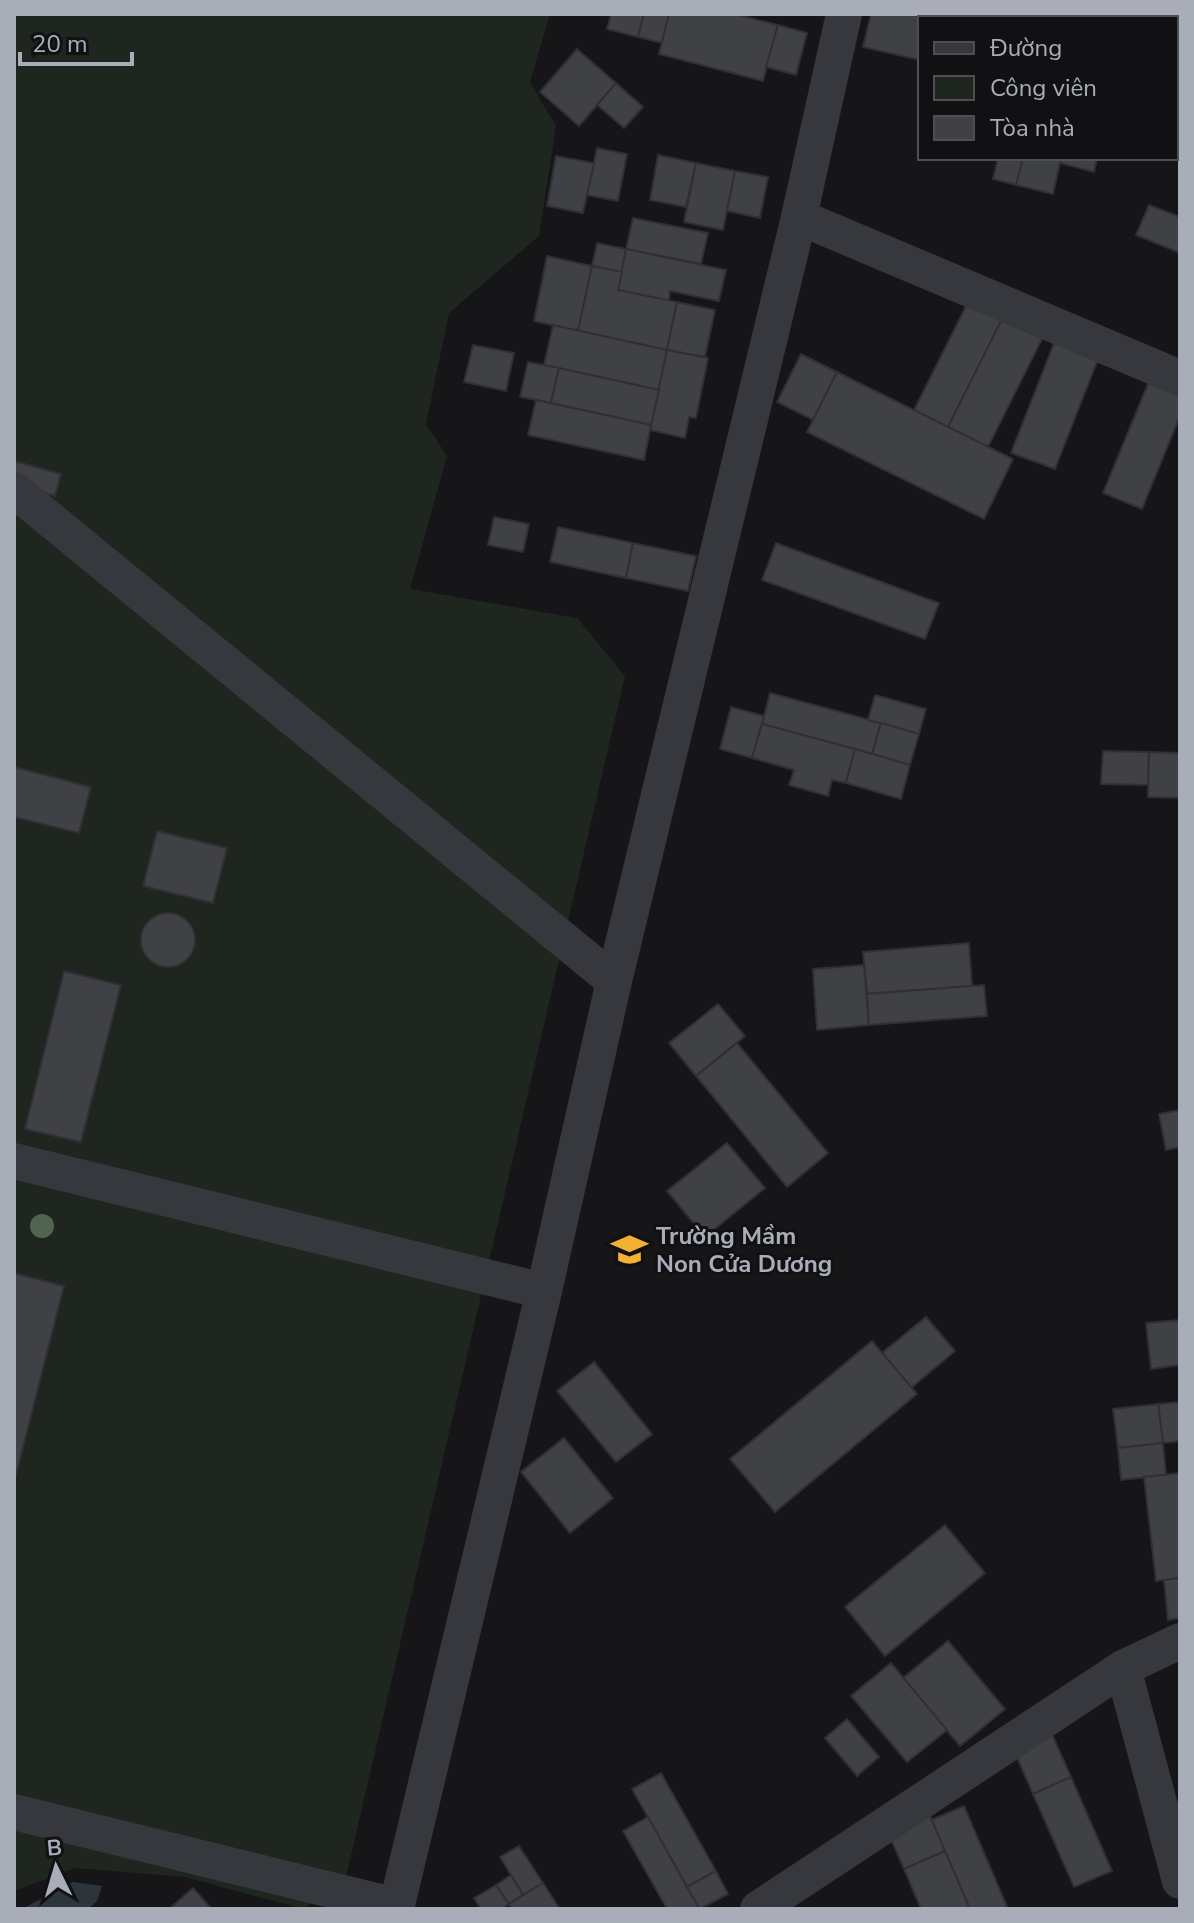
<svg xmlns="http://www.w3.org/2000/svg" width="1194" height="1923" font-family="'Nunito Sans',sans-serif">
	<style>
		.green { fill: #1e261f }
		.water { fill: #2c353c }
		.building { fill: #404145; stroke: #303034; stroke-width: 2 }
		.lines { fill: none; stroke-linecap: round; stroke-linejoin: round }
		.minor { stroke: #37383d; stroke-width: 36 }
		.tree { fill: #506452 }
		.labels { text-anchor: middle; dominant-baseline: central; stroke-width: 6; stroke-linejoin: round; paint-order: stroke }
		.poi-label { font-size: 24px; font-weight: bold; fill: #a8adb8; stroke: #111113; text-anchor: start }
	</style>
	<rect width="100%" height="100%" fill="#161618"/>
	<path class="green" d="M 14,14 L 550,14 L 530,82 L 556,126 L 539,236 L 449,313 L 426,424 L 447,456 L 410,589 L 577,618 L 625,676 L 345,1881 L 303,1909 L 185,1877 L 75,1868 L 14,1891 Z"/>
	<path class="water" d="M 73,1882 L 102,1886 L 97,1901 L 88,1909 L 22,1909 Z"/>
	<g class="building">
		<path d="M 611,14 L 644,14 L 638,37 L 607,29 Z"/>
		<path d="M 644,14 L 669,14 L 662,43 L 638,37 Z"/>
		<path d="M 669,14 L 735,14 L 778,25 L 763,81 L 659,54 Z"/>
		<path d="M 871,14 L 910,14 L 927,18 L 920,18 L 920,60 L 863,47 Z"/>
		<path d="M 778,25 L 807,33 L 796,75 L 766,67 Z"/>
		<path d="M 577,49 L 616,83 L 579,126 L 540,92 Z"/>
		<path d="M 616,83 L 643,107 L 624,128 L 597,105 Z"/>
		<path d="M 597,148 L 627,154 L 618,201 L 587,195 Z"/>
		<path d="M 658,155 L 696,163 L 686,207 L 650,200 Z"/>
		<path d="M 556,156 L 594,163 L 583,213 L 547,206 Z"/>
		<path d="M 998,158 L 1023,160 L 1016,185 L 993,179 Z"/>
		<path d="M 1023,158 L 1061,158 L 1053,194 L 1016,185 Z"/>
		<path d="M 1061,158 L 1097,158 L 1094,172 L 1060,163 Z"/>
		<path d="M 696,163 L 735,171 L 723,230 L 684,222 Z"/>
		<path d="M 735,171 L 768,177 L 760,218 L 727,211 Z"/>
		<path d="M 1149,205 L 1180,217 L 1180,253 L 1136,235 Z"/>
		<path d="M 633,218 L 708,233 L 701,264 L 626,249 Z"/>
		<path d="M 597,243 L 626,249 L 622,272 L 592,266 Z"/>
		<path d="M 626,249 L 726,270 L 719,301 L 670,291 L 669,301 L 618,290 Z"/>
		<path d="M 547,256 L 592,266 L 578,331 L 534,321 Z"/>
		<path d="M 592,266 L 622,272 L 618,290 L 677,302 L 667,350 L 578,331 Z"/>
		<path d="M 971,296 L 1005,313 L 948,427 L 914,410 Z"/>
		<path d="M 677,302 L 715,310 L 705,357 L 667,350 Z"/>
		<path d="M 1005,313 L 1045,333 L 988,447 L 948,427 Z"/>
		<path d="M 553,325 L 667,350 L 659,390 L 544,365 Z"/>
		<path d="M 1056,338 L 1100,354 L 1055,469 L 1011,453 Z"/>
		<path d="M 473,345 L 514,353 L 506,391 L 464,382 Z"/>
		<path d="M 667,350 L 708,358 L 696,418 L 689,417 L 685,438 L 650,430 Z"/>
		<path d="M 801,354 L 837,372 L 813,420 L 777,402 Z"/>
		<path d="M 528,362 L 559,368 L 551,403 L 520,397 Z"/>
		<path d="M 559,368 L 659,390 L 651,425 L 551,403 Z"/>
		<path d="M 837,372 L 1013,459 L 984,519 L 807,432 Z"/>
		<path d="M 1152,374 L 1180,385 L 1180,416 L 1142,509 L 1103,493 Z"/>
		<path d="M 536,400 L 651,425 L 644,460 L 528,435 Z"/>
		<path d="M 14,461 L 61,474 L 55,496 L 14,484 Z"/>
		<path d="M 494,517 L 529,524 L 523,552 L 488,545 Z"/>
		<path d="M 558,527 L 633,543 L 626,578 L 550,562 Z"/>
		<path d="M 633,543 L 696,556 L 688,591 L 626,578 Z"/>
		<path d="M 776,543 L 939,603 L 925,639 L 762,580 Z"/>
		<path d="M 770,693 L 881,723 L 872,754 L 762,724 Z"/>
		<path d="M 875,695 L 926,709 L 919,734 L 868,720 Z"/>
		<path d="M 731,707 L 764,716 L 752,758 L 720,749 Z"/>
		<path d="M 881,723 L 919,734 L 910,765 L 872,754 Z"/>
		<path d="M 762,724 L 855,749 L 846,783 L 832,780 L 828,796 L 789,785 L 794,770 L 752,758 Z"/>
		<path d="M 855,749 L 910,765 L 901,799 L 846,783 Z"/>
		<path d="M 1103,751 L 1149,752 L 1148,785 L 1101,784 Z"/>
		<path d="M 1149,752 L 1180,753 L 1180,798 L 1148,797 Z"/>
		<path d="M 14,767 L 91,787 L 79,833 L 14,817 Z"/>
		<path d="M 157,831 L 227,848 L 213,903 L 143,886 Z"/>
		<circle cx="168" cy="940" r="27"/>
		<path d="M 969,943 L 972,986 L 867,994 L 863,952 Z"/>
		<path d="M 864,965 L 869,1025 L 817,1030 L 813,969 Z"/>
		<path d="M 64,971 L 121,985 L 81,1142 L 25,1129 Z"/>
		<path d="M 984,985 L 987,1016 L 869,1025 L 867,994 Z"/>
		<path d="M 718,1004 L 745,1036 L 696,1076 L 669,1043 Z"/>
		<path d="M 737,1043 L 828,1153 L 787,1187 L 696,1076 Z"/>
		<path d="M 1180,1110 L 1180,1147 L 1166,1150 L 1159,1114 Z"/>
		<path d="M 727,1143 L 765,1188 L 705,1237 L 667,1191 Z"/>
		<path d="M 14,1273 L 64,1286 L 14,1483 Z"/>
		<path d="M 926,1317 L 955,1351 L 911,1388 L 882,1353 Z"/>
		<path d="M 1180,1320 L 1180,1365 L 1151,1369 L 1146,1323 Z"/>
		<path d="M 872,1341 L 917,1394 L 775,1512 L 730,1459 Z"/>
		<path d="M 594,1362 L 652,1434 L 616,1462 L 557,1391 Z"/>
		<path d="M 1180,1402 L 1180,1441 L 1163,1443 L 1158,1404 Z"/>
		<path d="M 1158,1404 L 1163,1443 L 1118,1448 L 1113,1409 Z"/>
		<path d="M 564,1438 L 613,1498 L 570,1533 L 521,1472 Z"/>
		<path d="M 1163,1443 L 1166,1475 L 1121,1480 L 1118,1448 Z"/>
		<path d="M 1180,1473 L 1180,1578 L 1156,1581 L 1144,1477 Z"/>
		<path d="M 945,1525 L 985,1573 L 885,1656 L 845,1607 Z"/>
		<path d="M 1180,1578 L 1180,1618 L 1168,1620 L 1164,1580 Z"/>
		<path d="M 948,1641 L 1005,1709 L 960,1746 L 903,1678 Z"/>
		<path d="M 891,1663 L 947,1730 L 907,1762 L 851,1696 Z"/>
		<path d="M 847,1719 L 879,1757 L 857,1776 L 825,1738 Z"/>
		<path d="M 1051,1732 L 1071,1777 L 1033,1794 L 1013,1748 Z"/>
		<path d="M 661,1773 L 716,1871 L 687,1887 L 632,1789 Z"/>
		<path d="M 1071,1777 L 1112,1871 L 1074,1887 L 1033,1794 Z"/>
		<path d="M 964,1806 L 1008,1909 L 970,1909 L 931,1820 Z"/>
		<path d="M 928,1811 L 945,1851 L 904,1869 L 886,1828 Z"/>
		<path d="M 648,1817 L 687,1887 L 700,1909 L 667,1909 L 623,1831 Z"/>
		<path d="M 519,1846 L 543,1883 L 523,1895 L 500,1857 Z"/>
		<path d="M 945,1851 L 970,1909 L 921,1909 L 904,1869 Z"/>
		<path d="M 716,1871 L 728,1894 L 700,1909 L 687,1887 Z"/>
		<path d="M 511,1875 L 523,1895 L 509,1904 L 496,1885 Z"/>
		<path d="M 543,1883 L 560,1909 L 512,1909 L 509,1904 Z"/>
		<path d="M 496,1885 L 509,1904 L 501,1909 L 481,1909 L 474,1898 Z"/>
		<path d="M 193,1888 L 211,1908 L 169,1909 Z"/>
	</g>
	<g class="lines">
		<g class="minor">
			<path d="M 966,14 L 977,18"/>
			<path d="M 799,217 L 1180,378"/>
			<path d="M 14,490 L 614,981"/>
			<path d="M 14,1161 L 544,1291"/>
			<path d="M 1123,1668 L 1180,1881"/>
			<path d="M 14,1812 L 396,1906"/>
			<path d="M 396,1909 L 544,1291 L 614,981 L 799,217 L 844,14"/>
			<path d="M 758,1909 L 1123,1668 L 1180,1641"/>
		</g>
	</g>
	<circle class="tree" cx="42" cy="1226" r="12"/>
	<defs>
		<symbol id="school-bare" viewBox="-9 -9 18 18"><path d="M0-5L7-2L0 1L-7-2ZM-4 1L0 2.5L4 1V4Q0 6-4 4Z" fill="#f2b134" stroke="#111113" stroke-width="2.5" paint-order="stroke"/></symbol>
	</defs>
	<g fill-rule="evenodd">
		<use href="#school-bare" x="604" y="1224" width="51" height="51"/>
	</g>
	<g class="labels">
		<g class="poi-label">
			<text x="656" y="1236">Trường Mầm<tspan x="656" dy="28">Non Cửa Dương</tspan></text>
		</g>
	</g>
	<rect width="1194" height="1923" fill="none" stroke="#a8adb8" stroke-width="32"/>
	<rect x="918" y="16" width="260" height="144" fill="#111113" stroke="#4d4f55" stroke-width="2"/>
	<rect x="934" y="42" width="40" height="12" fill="#37383d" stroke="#4d4f55" stroke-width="2"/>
	<text x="990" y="56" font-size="24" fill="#a8adb8">Đường</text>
	<rect x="934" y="76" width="40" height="24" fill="#1e261f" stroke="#4d4f55" stroke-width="2"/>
	<text x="990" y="96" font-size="24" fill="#a8adb8">Công viên</text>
	<rect x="934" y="116" width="40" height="24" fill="#404145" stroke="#4d4f55" stroke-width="2"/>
	<text x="990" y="136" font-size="24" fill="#a8adb8">Tòa nhà</text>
	<g transform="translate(56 1867) rotate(355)" stroke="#111113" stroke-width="6" paint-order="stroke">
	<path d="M0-6L14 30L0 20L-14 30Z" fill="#a8adb8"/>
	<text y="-12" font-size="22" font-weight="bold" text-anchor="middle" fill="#a8adb8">B</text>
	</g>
	<path d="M20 52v12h112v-12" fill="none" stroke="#a8adb8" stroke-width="4"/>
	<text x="32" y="52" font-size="24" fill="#a8adb8" stroke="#111113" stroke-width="6" paint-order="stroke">20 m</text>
</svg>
